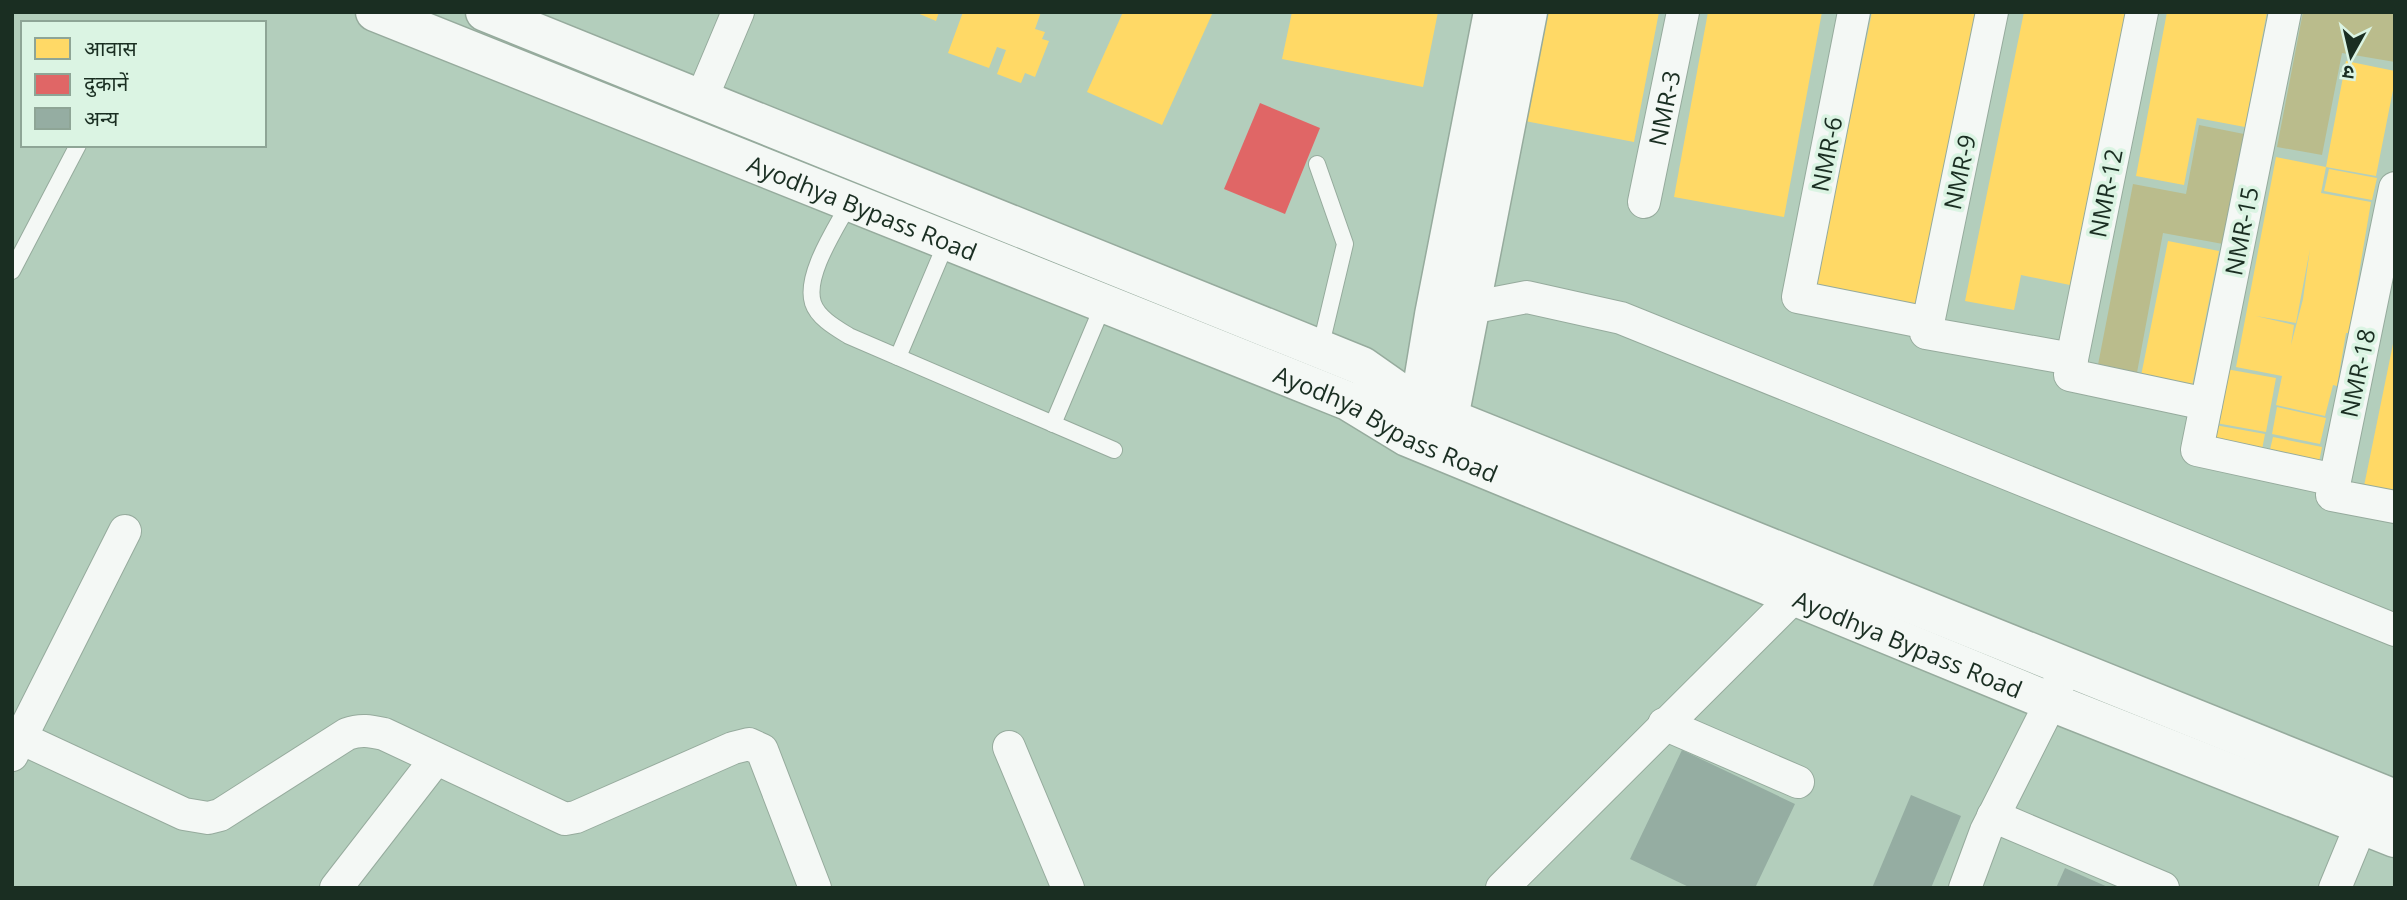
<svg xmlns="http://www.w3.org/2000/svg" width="2407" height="900" font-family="'Open Sans','Noto Sans Devanagari',sans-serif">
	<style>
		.green { fill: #babc8c }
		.homes { fill: #ffd966; fill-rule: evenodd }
		.shops { fill: #e06666 }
		.building { fill: #95ada2 }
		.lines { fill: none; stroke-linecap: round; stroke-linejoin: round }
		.service-casing { stroke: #96ab9d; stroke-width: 18 }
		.minor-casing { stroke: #96ab9d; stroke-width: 34 }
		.tertiary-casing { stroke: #96ab9d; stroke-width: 41 }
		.primary-casing { stroke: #96ab9d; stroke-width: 41 }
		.service { stroke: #f4f8f5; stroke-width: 16 }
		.minor { stroke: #f4f8f5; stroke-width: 32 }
		.tertiary { stroke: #f4f8f5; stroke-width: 38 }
		.primary { stroke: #f4f8f5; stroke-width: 38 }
		.labels { text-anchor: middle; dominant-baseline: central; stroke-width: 7; stroke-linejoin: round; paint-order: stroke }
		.street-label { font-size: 24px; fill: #1a2e22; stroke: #dbf4e3 }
	</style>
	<rect width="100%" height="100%" fill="#b3cebc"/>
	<g class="green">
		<path d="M 2303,12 L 2395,12 L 2395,62 L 2342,53 L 2322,155 L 2277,147 Z"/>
		<path d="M 2199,125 L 2244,134 L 2223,244 L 2163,233 L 2136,378 L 2097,370 L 2133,184 L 2186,194 Z"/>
	</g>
	<g class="homes">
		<path d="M 915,12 L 939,12 L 936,21 Z"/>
		<path d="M 963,12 L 1041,12 L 1035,29 L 1045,32 L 1042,39 L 1049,41 L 1035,77 L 1025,73 L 1021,83 L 997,74 L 1006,50 L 997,47 L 989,68 L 948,53 Z"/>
		<path d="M 1123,12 L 1213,12 L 1162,125 L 1087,92 Z"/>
		<path d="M 1292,12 L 1438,12 L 1423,87 L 1282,59 Z"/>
		<path d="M 1546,12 L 1659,12 L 1634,142 L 1525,121 Z"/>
		<path d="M 1708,12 L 1822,12 L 1784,217 L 1674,197 Z"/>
		<path d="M 1872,12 L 1978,12 L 1918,308 L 1816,287 Z"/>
		<path d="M 2024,12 L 2126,12 L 2070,285 L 2021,275 L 2014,310 L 1965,301 Z"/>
		<path d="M 2167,12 L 2267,12 L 2245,127 L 2197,118 L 2184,185 L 2136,176 Z"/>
		<path d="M 2346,61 L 2395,71 L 2395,80 L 2376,176 L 2326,167 L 2321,193 L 2371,202 L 2349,333 L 2346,333 L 2337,386 L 2333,385 L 2325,416 L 2276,405 L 2282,376 L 2236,367 L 2276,157 L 2326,167 ZM 2310,249 L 2303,299 L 2291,345 L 2294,325 L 2256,316 L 2296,323 Z"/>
		<path d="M 2329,169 L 2377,178 L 2372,200 L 2324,191 Z"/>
		<path d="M 2168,241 L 2219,251 L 2192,386 L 2141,376 Z"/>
		<path d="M 2394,339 L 2395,339 L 2395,497 L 2363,491 Z"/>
		<path d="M 2226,369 L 2276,378 L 2266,432 L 2216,423 Z"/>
		<path d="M 2277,407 L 2326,418 L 2320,444 L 2272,434 Z"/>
		<path d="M 2215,425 L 2265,434 L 2260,460 L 2210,451 Z"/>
		<path d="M 2273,437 L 2322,447 L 2317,472 L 2267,462 Z"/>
	</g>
	<path class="shops" d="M 1260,103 L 1320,128 L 1285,214 L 1224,189 Z"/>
	<g class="building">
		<path d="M 1682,750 L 1795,804 L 1755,888 L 1691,888 L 1630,859 Z"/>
		<path d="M 1911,795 L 1961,816 L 1931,888 L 1872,888 Z"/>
		<path d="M 2065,868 L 2110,888 L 2056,888 Z"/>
	</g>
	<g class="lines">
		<defs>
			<g id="service">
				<path d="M 1317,164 L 1345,244 L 1320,349"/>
				<path d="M 850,202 C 837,227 804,275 813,303 C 818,318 836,328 849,336 L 1114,450"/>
				<path d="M 12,271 L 78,145"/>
				<path d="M 898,357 L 947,241"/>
				<path d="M 1053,424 L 1104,303"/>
			</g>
			<g id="minor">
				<path d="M 1854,12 L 1798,297 L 1928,323"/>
				<path d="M 1992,12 L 1926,333 L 2072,359"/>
				<path d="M 2142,12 L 2072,359 L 2070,375 L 2206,404"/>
				<path d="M 2285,12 L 2197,450 L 2335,480"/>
				<path d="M 701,100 L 738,12"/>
				<path d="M 2395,188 L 2332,495 L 2395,507"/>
				<path id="s1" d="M 1644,202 L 1683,12"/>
				<path d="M 1449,312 L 1527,297 L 1621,318 L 2395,630"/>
				<path d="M 1664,724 L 1798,782"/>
				<path d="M 12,734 L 184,814 L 208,818 L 220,815 L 347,734 C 361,729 370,731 384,734 L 565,819 L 576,817 L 733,748 L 749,744 L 762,750 L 815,888"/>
				<path d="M 1009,747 L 1068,888"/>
				<path d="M 12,755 L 125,531"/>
				<path d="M 1993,816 L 2163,888"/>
				<path d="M 336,888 L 436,759"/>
				<path d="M 1502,888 L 1794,597 L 1809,578"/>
				<path d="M 1965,888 L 1986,831 L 2051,702 L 2060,680"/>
				<path d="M 2335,888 L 2361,825 L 2374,807"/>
			</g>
			<g id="tertiary">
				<path d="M 1407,435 L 1419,406 L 1434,315 L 1493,12"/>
				<path d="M 1439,449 L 1449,418 L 1528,12"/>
			</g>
			<g id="primary">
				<path id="s2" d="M 375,12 L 1348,401 L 1407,437 L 2051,702 L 2395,838"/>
				<path d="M 485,12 L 1362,366 L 1419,406 L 2395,799"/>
			</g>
		</defs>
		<use href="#service" class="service-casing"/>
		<use href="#minor" class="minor-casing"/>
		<use href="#tertiary" class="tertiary-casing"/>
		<use href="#primary" class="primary-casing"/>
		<use href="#service" class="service"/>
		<use href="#minor" class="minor"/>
		<use href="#tertiary" class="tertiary"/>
		<use href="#primary" class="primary"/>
	</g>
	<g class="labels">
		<g class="street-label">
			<text stroke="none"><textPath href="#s1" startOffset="96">NMR-3</textPath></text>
			<text transform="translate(1826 154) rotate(-79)">NMR-6</text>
			<text transform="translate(1959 172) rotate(-78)">NMR-9</text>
			<text transform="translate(2105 193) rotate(-79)">NMR-12</text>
			<text stroke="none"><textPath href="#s2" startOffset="525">Ayodhya Bypass Road</textPath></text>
			<text transform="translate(2241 231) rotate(-79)">NMR-15</text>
			<text transform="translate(2357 373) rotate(-78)">NMR-18</text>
			<text stroke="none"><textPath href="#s2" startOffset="1092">Ayodhya Bypass Road</textPath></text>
			<text stroke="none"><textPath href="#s2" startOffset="1659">Ayodhya Bypass Road</textPath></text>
		</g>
	</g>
	<rect width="2407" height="900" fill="none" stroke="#1a2e22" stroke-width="28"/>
	<rect x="21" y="21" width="245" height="126" fill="#dbf4e3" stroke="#8ea596" stroke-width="2"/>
	<rect x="35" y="38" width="35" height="21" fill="#ffd966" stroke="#8ea596" stroke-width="2"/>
	<text x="84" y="56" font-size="21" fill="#1a2e22">आवास</text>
	<rect x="35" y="74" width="35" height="21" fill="#e06666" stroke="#8ea596" stroke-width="2"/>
	<text x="84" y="91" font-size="21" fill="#1a2e22">दुकानें</text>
	<rect x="35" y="108" width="35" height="21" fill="#95ada2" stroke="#8ea596" stroke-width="2"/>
	<text x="84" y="126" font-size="21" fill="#1a2e22">अन्य</text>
	<g transform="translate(2351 56) rotate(188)" stroke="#dbf4e3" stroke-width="5" paint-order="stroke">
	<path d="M0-5L12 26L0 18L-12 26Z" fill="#1a2e22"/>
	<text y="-10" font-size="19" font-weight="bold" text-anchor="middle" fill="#1a2e22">उ</text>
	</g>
</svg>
